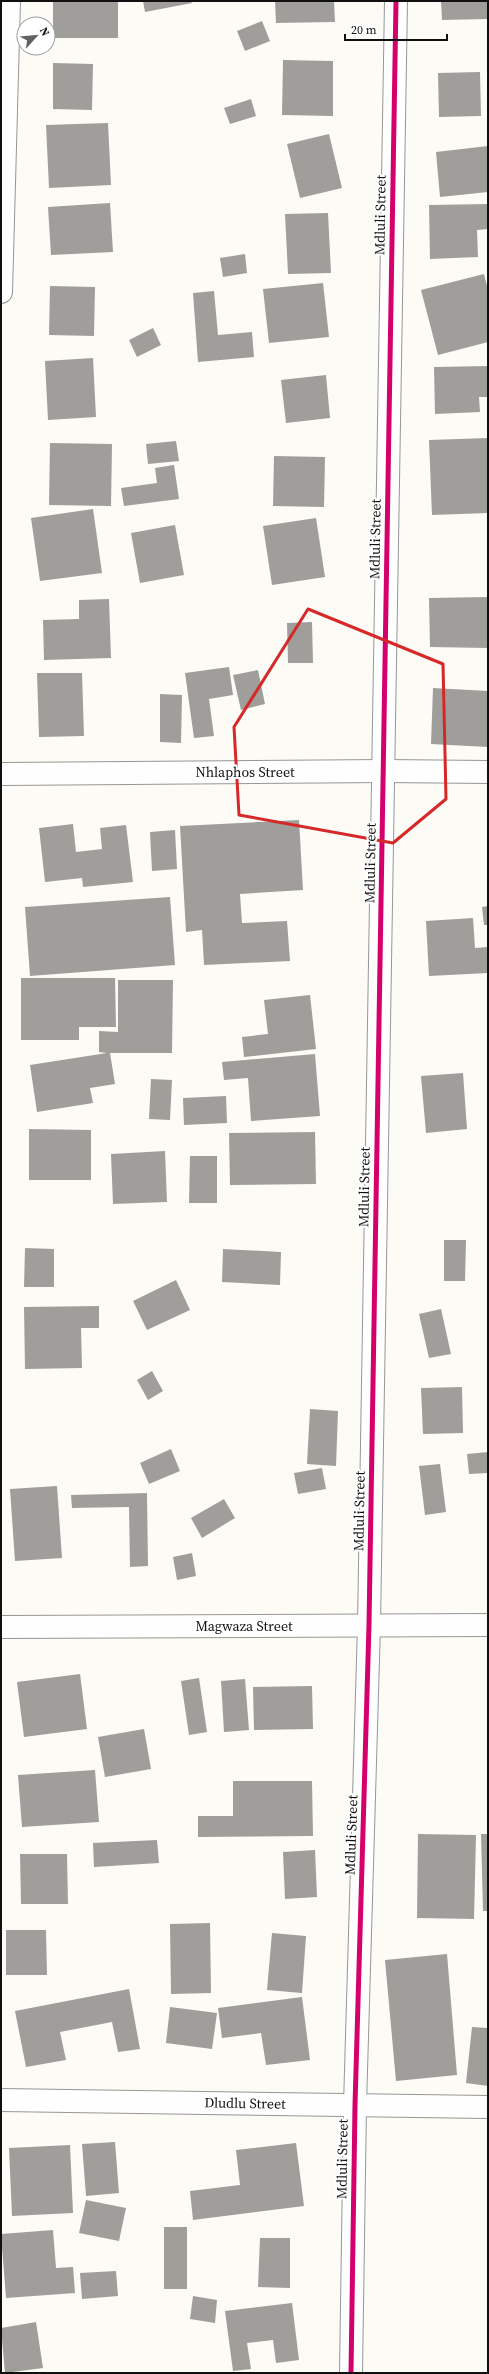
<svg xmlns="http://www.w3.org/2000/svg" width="489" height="2374" font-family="'Source Serif 4',serif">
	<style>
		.building { fill: #a09e9b }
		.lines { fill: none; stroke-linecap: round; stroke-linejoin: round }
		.minor-casing { stroke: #969694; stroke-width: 24 }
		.minor { stroke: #fffefe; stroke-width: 22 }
		.cycleway-casing { stroke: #fff; stroke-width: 8 }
		.cycleway { stroke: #d6006c; stroke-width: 5 }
		.marked { fill: none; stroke: #d62828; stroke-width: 3; stroke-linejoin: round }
		.labels { text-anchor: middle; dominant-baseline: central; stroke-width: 4; stroke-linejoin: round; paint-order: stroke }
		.street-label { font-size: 14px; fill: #101010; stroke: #fff }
	</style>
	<rect width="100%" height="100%" fill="#fcfbf6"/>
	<g class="building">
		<rect x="53" y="1" width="65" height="37"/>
		<path d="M 143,1 L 191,1 L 192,3 L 145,12 Z"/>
		<path d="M 275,1 L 334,1 L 335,22 L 276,23 Z"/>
		<path d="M 441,1 L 488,1 L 488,19 L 442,20 Z"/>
		<path d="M 262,21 L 270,41 L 245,51 L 237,31 Z"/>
		<path d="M 283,60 L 333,61 L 333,116 L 282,115 Z"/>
		<path d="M 53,63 L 93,64 L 92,110 L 53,109 Z"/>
		<path d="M 480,72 L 481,116 L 439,117 L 438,73 Z"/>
		<path d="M 251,99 L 256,116 L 230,124 L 224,108 Z"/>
		<path d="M 108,123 L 111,185 L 49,188 L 46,125 Z"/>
		<path d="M 329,134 L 342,188 L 300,198 L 287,144 Z"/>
		<path d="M 488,146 L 488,192 L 440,197 L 436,152 Z"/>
		<path d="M 110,203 L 113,252 L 51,255 L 48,207 Z"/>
		<path d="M 488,204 L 488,229 L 477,230 L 478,257 L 430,259 L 429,205 Z"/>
		<path d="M 328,213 L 331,273 L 288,274 L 285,214 Z"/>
		<path d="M 245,254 L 247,273 L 223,277 L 220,258 Z"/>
		<path d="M 484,274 L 488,290 L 488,342 L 438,355 L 421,290 Z"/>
		<path d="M 323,283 L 329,337 L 269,343 L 263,289 Z"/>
		<path d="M 50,286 L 95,287 L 94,336 L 49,335 Z"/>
		<path d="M 214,291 L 218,335 L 252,332 L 254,357 L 198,362 L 193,293 Z"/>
		<path d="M 153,328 L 161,345 L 137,357 L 129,340 Z"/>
		<path d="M 93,358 L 96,417 L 48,420 L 45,361 Z"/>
		<path d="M 488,366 L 488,397 L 479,397 L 480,412 L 435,414 L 434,367 Z"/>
		<path d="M 326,375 L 330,418 L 286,423 L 281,380 Z"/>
		<path d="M 488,438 L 488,513 L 432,515 L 429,440 Z"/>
		<path d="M 176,441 L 179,461 L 148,464 L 146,444 Z"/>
		<path d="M 50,443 L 112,444 L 111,506 L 49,505 Z"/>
		<path d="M 274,456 L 325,457 L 324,507 L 273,506 Z"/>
		<path d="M 174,465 L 179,499 L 124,506 L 121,488 L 157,483 L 155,468 Z"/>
		<path d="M 93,509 L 102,573 L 40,581 L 31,518 Z"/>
		<path d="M 316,518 L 325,577 L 272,585 L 263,526 Z"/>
		<path d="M 175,525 L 184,575 L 140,583 L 131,533 Z"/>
		<path d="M 488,597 L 488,648 L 430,647 L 429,598 Z"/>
		<path d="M 109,599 L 111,658 L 44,660 L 43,620 L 79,619 L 79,600 Z"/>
		<path d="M 312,622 L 313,663 L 288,663 L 287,623 Z"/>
		<path d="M 229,667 L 233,695 L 209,699 L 214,736 L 194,738 L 185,673 Z"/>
		<path d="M 258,670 L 265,704 L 241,710 L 233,675 Z"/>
		<path d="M 37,673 L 82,673 L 84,736 L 39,737 Z"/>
		<path d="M 433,688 L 488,691 L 488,747 L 431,744 Z"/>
		<path d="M 160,694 L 182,695 L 181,743 L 160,742 Z"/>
		<path d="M 299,820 L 303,890 L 240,894 L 242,923 L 287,921 L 290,961 L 204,965 L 202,930 L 186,932 L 180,826 Z"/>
		<path d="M 73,824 L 76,852 L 102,849 L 100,828 L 126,825 L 133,882 L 83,887 L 82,878 L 45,882 L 39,828 Z"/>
		<path d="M 175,830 L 177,869 L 152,871 L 150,832 Z"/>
		<path d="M 170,897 L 175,965 L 30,976 L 25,907 Z"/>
		<path d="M 488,906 L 488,925 L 484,925 L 482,907 Z"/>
		<path d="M 473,918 L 475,948 L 488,947 L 488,973 L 429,976 L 426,921 Z"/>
		<path d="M 21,978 L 115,978 L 116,1027 L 79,1027 L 79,1040 L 21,1040 Z"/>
		<path d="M 118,980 L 173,980 L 172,1053 L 110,1053 L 115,1084 L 90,1088 L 93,1103 L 37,1112 L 30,1065 L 107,1053 L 99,1052 L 99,1031 L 118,1032 Z"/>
		<path d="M 310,995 L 316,1049 L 244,1057 L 242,1037 L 268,1034 L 264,1000 Z"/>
		<path d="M 315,1054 L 320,1116 L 251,1121 L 248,1078 L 224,1080 L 222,1062 Z"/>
		<path d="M 463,1073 L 467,1129 L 426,1133 L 421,1076 Z"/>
		<path d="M 151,1079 L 172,1080 L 170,1120 L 149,1119 Z"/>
		<path d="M 226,1096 L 227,1123 L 184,1125 L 183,1098 Z"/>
		<path d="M 29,1129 L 91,1130 L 91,1180 L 29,1180 Z"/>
		<path d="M 315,1132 L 316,1184 L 230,1185 L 229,1133 Z"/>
		<path d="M 165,1151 L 167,1202 L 113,1204 L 111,1154 Z"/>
		<path d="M 190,1156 L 217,1156 L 217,1203 L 189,1203 Z"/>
		<path d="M 444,1240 L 466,1240 L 465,1281 L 444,1281 Z"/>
		<path d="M 25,1248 L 54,1249 L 54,1287 L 24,1287 Z"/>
		<path d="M 223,1249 L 281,1252 L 280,1285 L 222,1282 Z"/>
		<path d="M 176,1280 L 190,1310 L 147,1330 L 133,1301 Z"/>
		<path d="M 99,1306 L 99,1328 L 81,1328 L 82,1368 L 25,1369 L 24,1307 Z"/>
		<path d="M 441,1309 L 451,1354 L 429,1358 L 419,1314 Z"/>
		<path d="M 152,1371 L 163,1391 L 148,1400 L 137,1380 Z"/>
		<path d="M 462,1387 L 463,1433 L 423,1434 L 421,1388 Z"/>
		<path d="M 310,1409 L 338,1411 L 336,1466 L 307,1464 Z"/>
		<path d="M 171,1449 L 180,1471 L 149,1484 L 140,1463 Z"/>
		<path d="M 488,1452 L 488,1473 L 469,1474 L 467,1454 Z"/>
		<path d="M 440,1464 L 446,1512 L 425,1515 L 419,1466 Z"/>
		<path d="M 322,1468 L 326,1489 L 298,1494 L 294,1473 Z"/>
		<path d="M 57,1486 L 62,1558 L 15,1561 L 10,1489 Z"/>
		<path d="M 147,1493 L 148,1566 L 130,1567 L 129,1507 L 72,1508 L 71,1495 Z"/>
		<path d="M 224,1499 L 235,1518 L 202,1538 L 191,1518 Z"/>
		<path d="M 192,1553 L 196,1576 L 177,1580 L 173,1557 Z"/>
		<path d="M 80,1674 L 87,1729 L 24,1737 L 17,1682 Z"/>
		<path d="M 199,1678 L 207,1732 L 189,1735 L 181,1681 Z"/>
		<path d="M 245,1679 L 249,1730 L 224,1732 L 221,1681 Z"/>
		<path d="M 312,1686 L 313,1729 L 254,1730 L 253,1687 Z"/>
		<path d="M 144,1729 L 151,1769 L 105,1777 L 98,1737 Z"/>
		<path d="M 95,1770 L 99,1822 L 22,1827 L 18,1775 Z"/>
		<path d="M 233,1781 L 312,1781 L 313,1836 L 198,1837 L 198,1816 L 233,1816 Z"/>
		<path d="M 418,1834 L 476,1835 L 474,1919 L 417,1918 Z"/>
		<path d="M 481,1834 L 488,1834 L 488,1911 L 483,1911 Z"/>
		<path d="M 157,1840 L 159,1863 L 94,1867 L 93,1843 Z"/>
		<path d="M 315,1850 L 317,1897 L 285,1899 L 283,1852 Z"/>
		<path d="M 20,1854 L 67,1854 L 68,1904 L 21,1904 Z"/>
		<path d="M 210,1923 L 211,1993 L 171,1994 L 170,1924 Z"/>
		<path d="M 6,1930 L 46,1930 L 47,1975 L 6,1975 Z"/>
		<path d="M 272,1933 L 306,1936 L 302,1993 L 267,1990 Z"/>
		<path d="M 447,1954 L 457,2075 L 396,2081 L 385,1960 Z"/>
		<path d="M 129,1989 L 140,2049 L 118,2052 L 112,2022 L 60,2032 L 66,2060 L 26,2067 L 15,2011 Z"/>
		<path d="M 302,1997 L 310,2060 L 266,2065 L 261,2033 L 222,2038 L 218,2008 Z"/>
		<path d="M 170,2007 L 217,2013 L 212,2049 L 166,2043 Z"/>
		<path d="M 472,2027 L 488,2028 L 488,2086 L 466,2083 Z"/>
		<path d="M 115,2142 L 119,2193 L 86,2196 L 82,2144 Z"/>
		<path d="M 296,2143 L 304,2206 L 193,2220 L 190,2191 L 240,2185 L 236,2150 Z"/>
		<path d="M 70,2145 L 73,2213 L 12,2216 L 9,2148 Z"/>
		<path d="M 86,2200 L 126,2208 L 119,2241 L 79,2233 Z"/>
		<rect x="164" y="2227" width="23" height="62"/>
		<path d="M 53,2230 L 56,2268 L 73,2267 L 75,2293 L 6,2298 L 1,2234 Z"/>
		<path d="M 260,2238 L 290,2238 L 290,2288 L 258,2287 Z"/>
		<path d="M 116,2271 L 118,2296 L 82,2299 L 80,2273 Z"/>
		<path d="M 193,2296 L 217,2300 L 215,2323 L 190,2319 Z"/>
		<path d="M 292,2303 L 299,2360 L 276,2363 L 273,2340 L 247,2343 L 251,2369 L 233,2371 L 225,2311 Z"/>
		<path d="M 36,2322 L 43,2368 L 5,2373 L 1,2328 Z"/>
	</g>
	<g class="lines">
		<defs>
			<g id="minor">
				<path d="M 1,292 L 9,1"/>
				<path d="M 1,774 L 384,771 L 488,772"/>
				<path d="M 1,1627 L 488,1625"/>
				<path d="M 1,2100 L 488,2107"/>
				<path d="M 351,2373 L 355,2105 L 369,1625 L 396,1"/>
			</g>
		</defs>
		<use href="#minor" class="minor-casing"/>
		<use href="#minor" class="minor"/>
		<defs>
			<path id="cycleway" d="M 351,2373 L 355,2105 L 369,1625 L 396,1"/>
		</defs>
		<use href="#cycleway" class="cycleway-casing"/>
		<use href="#cycleway" class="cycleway"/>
	</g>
	<path class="marked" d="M 308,609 L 443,664 L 446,799 L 393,843 L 239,815 L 234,727 Z"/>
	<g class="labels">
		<g class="street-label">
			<text transform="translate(380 215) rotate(-89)">Mdluli Street</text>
			<text transform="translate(375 539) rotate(-89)">Mdluli Street</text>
			<text x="245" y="772">Nhlaphos Street</text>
			<text transform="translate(370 863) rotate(-89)">Mdluli Street</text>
			<text transform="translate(364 1187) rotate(-89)">Mdluli Street</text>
			<text transform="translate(359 1511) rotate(-89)">Mdluli Street</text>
			<text x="244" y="1626">Magwaza Street</text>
			<text transform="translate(351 1835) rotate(-88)">Mdluli Street</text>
			<text transform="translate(245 2103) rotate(1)">Dludlu Street</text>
			<text transform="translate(342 2159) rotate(-89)">Mdluli Street</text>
		</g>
	</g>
	<rect width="489" height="2374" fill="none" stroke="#101010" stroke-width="4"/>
	<g transform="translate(36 36) rotate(63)"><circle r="19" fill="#ffffff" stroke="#9f9f9f"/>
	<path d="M0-3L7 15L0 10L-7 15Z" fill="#636260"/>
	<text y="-6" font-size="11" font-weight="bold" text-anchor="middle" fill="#101010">N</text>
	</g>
	<path d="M345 34v6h102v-6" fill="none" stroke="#101010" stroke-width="2"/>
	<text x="351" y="34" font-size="12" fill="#101010" stroke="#ffffff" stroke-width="3" paint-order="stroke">20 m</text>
</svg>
